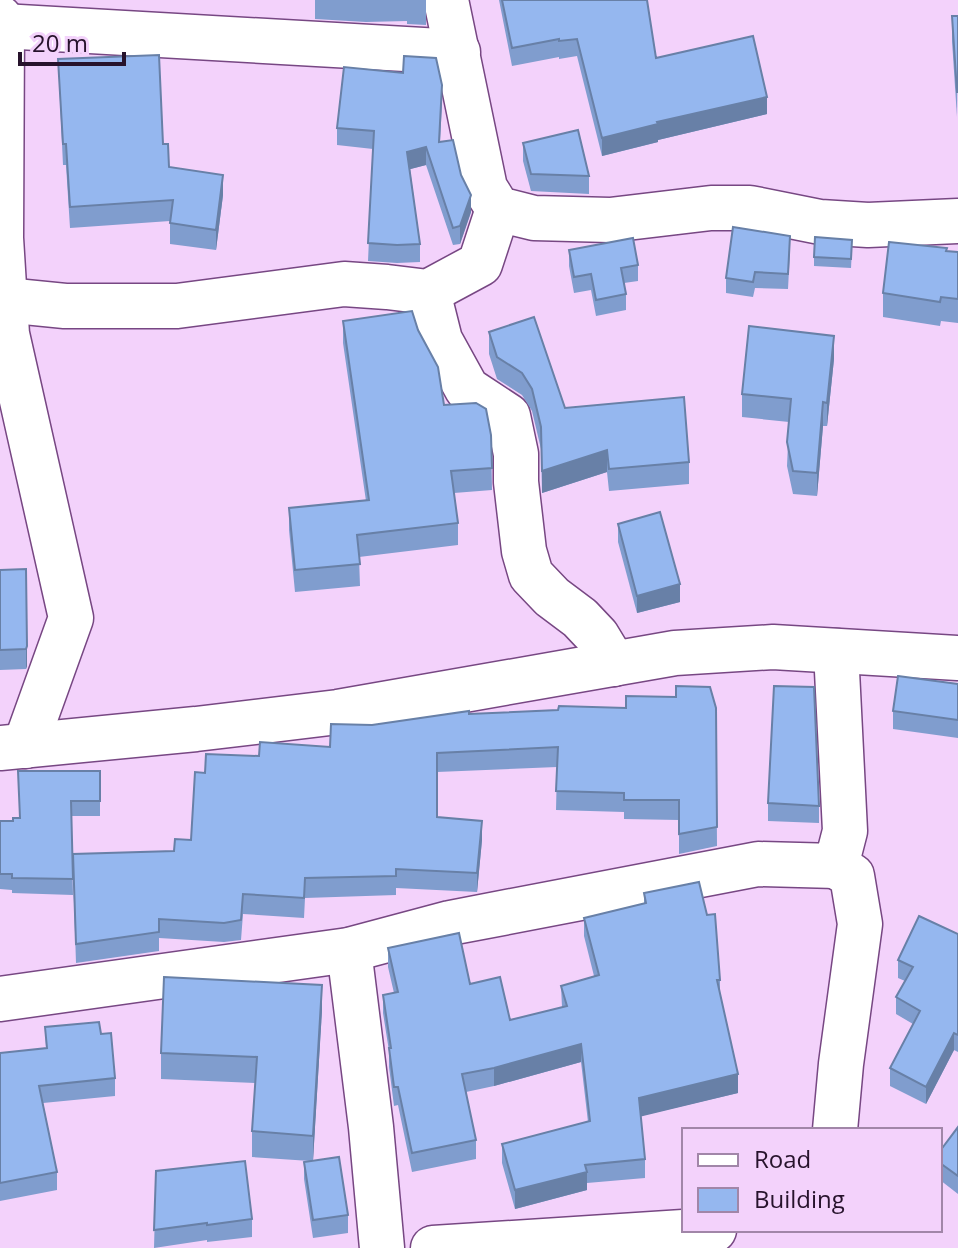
<svg xmlns="http://www.w3.org/2000/svg" width="958" height="1248" font-family="'Open Sans',sans-serif">
	<style>
		.lines { fill: none; stroke-linecap: round; stroke-linejoin: round }
		.minor-casing { stroke: #774783; stroke-width: 47 }
		.minor { stroke: #fff; stroke-width: 44 }
		.wall { fill: #809dce }
		.shaded-wall { fill: #6880a7 }
		.building { fill: #95b7ef; stroke: #6880a7; stroke-width: 2 }
	</style>
	<rect width="100%" height="100%" fill="#f3d2fb"/>
	<g class="lines">
		<defs>
			<g id="minor">
				<path d="M 446,0 L 485,188 L 498,209 L 534,218 L 610,220 L 711,208 L 750,208 L 820,222 L 868,225 L 958,221"/>
				<path d="M 0,18 L 2,26 L 1,238 L 7,334 L 71,618 L 25,746"/>
				<path d="M 2,26 L 458,52"/>
				<path d="M 428,292 L 440,340 L 467,389 L 508,416 L 516,454 L 516,482 L 524,551 L 531,575 L 552,597 L 580,618 L 597,636 L 614,664"/>
				<path d="M 5,300 L 65,306 L 177,306 L 344,284 L 387,287 L 428,292 L 480,264 L 498,209"/>
				<path d="M 0,748 L 196,729 L 338,712 L 675,653 L 773,647 L 958,658"/>
				<path d="M 349,950 L 371,1127 L 382,1248"/>
				<path d="M 0,999 L 349,950 L 450,923 L 758,864 L 836,866 L 845,831 L 836,651"/>
				<path d="M 835,1130 L 841,1064 L 860,924 L 852,876 L 836,866"/>
				<path d="M 433,1248 L 714,1230"/>
			</g>
		</defs>
		<use href="#minor" class="minor-casing"/>
		<use href="#minor" class="minor"/>
	</g>
	<g class="wall">
		<path d="M 315,0 L 426,0 L 426,25 L 407,24 L 407,21 L 366,22 L 315,19 Z"/>
		<path d="M 499,0 L 647,0 L 656,58 L 767,114 L 658,140 L 658,142 L 602,156 L 577,56 L 559,59 L 559,57 L 512,66 Z"/>
		<path d="M 952,16 L 958,16 L 957,117 L 952,41 Z"/>
		<path d="M 58,59 L 163,144 L 169,167 L 223,195 L 216,250 L 170,244 L 170,221 L 70,228 L 66,165 L 63,165 Z"/>
		<path d="M 442,103 L 440,142 L 461,175 L 471,212 L 460,244 L 453,245 L 426,165 L 410,169 L 420,244 L 420,262 L 397,263 L 368,261 L 373,149 L 337,145 L 337,128 Z"/>
		<path d="M 523,143 L 589,176 L 589,194 L 531,191 L 523,161 Z"/>
		<path d="M 852,249 L 851,268 L 814,266 L 814,257 Z"/>
		<path d="M 569,250 L 638,265 L 638,281 L 624,283 L 626,294 L 626,310 L 596,316 L 591,290 L 574,293 L 569,266 Z"/>
		<path d="M 790,251 L 788,289 L 755,288 L 753,297 L 726,293 L 726,278 Z"/>
		<path d="M 947,251 L 958,252 L 958,323 L 941,321 L 940,326 L 883,317 L 883,293 Z"/>
		<path d="M 343,321 L 418,330 L 444,405 L 491,435 L 492,490 L 454,493 L 458,523 L 458,545 L 359,557 L 360,586 L 295,592 L 289,530 L 289,508 L 366,501 L 343,343 Z"/>
		<path d="M 489,332 L 565,408 L 689,462 L 689,484 L 609,491 L 607,472 L 542,493 L 541,449 L 532,411 L 522,395 L 497,379 L 489,354 Z"/>
		<path d="M 834,359 L 827,426 L 823,426 L 817,496 L 793,494 L 787,466 L 789,422 L 742,417 L 742,394 Z"/>
		<path d="M 618,524 L 680,602 L 637,613 L 618,542 Z"/>
		<path d="M 26,569 L 27,666 L 26,669 L 0,670 L 0,570 Z"/>
		<path d="M 958,684 L 958,738 L 893,729 L 893,711 Z"/>
		<path d="M 626,708 L 716,708 L 717,846 L 679,854 L 679,820 L 624,819 L 624,812 L 556,810 L 557,767 L 437,772 L 437,817 L 482,840 L 477,892 L 396,888 L 396,895 L 305,898 L 304,918 L 243,914 L 241,940 L 224,942 L 159,938 L 159,951 L 76,963 L 73,873 L 174,851 L 191,840 L 205,773 L 259,756 L 330,747 L 372,725 L 469,714 Z"/>
		<path d="M 100,771 L 100,816 L 71,816 L 73,895 L 12,893 L 12,890 L 0,889 L 0,821 L 13,821 Z"/>
		<path d="M 768,803 L 819,806 L 819,823 L 768,821 Z"/>
		<path d="M 644,893 L 720,980 L 720,995 L 738,1093 L 640,1116 L 645,1159 L 645,1178 L 587,1183 L 587,1190 L 515,1209 L 502,1163 L 502,1144 L 588,1122 L 581,1062 L 494,1086 L 466,1092 L 476,1140 L 476,1159 L 412,1172 L 398,1105 L 394,1106 L 389,1067 L 389,1051 L 383,1013 L 383,995 L 394,993 L 388,967 L 388,948 L 470,984 L 510,1020 L 562,1007 L 561,986 L 594,976 L 584,936 L 584,918 L 644,904 Z"/>
		<path d="M 958,934 L 958,1052 L 954,1050 L 926,1104 L 890,1086 L 890,1068 L 913,1024 L 896,1014 L 896,997 L 905,981 L 898,978 L 898,960 Z"/>
		<path d="M 322,1010 L 313,1160 L 348,1215 L 348,1233 L 313,1238 L 304,1179 L 304,1162 L 310,1161 L 252,1157 L 252,1131 L 255,1083 L 161,1079 L 161,1053 Z"/>
		<path d="M 45,1027 L 101,1034 L 115,1078 L 115,1096 L 43,1103 L 57,1172 L 57,1190 L 0,1201 L 0,1053 L 46,1048 Z"/>
		<path d="M 958,1127 L 958,1194 L 940,1180 L 940,1151 Z"/>
		<path d="M 156,1171 L 252,1219 L 252,1237 L 207,1242 L 207,1240 L 154,1248 Z"/>
	</g>
	<g class="shaded-wall">
		<path d="M 767,97 L 767,114 L 658,140 L 658,142 L 602,156 L 602,138 L 657,122 Z"/>
		<path d="M 426,147 L 426,165 L 407,170 L 407,152 Z"/>
		<path d="M 223,175 L 223,195 L 216,250 L 216,230 Z"/>
		<path d="M 471,195 L 471,212 L 460,244 L 460,226 Z"/>
		<path d="M 834,336 L 834,359 L 827,426 L 827,403 Z"/>
		<path d="M 823,402 L 823,426 L 817,496 L 817,473 Z"/>
		<path d="M 607,450 L 607,472 L 542,493 L 542,471 Z"/>
		<path d="M 680,584 L 680,602 L 637,613 L 637,596 Z"/>
		<path d="M 27,646 L 27,666 L 26,669 L 26,649 Z"/>
		<path d="M 482,821 L 482,840 L 477,892 L 477,873 Z"/>
		<path d="M 322,985 L 322,1010 L 313,1161 L 313,1136 Z"/>
		<path d="M 954,1033 L 954,1050 L 926,1104 L 926,1087 Z"/>
		<path d="M 581,1044 L 581,1062 L 494,1086 L 494,1068 Z"/>
		<path d="M 738,1074 L 738,1093 L 639,1117 L 639,1098 Z"/>
		<path d="M 587,1172 L 587,1190 L 515,1209 L 515,1190 Z"/>
	</g>
	<g class="building">
		<path d="M 502,0 L 647,0 L 656,58 L 753,36 L 767,97 L 657,122 L 658,124 L 602,138 L 577,39 L 559,41 L 559,39 L 512,48 Z"/>
		<path d="M 952,16 L 958,16 L 958,92 L 957,92 Z"/>
		<path d="M 159,55 L 163,144 L 168,144 L 169,167 L 223,175 L 216,230 L 170,223 L 173,200 L 70,207 L 66,144 L 63,144 L 58,59 Z"/>
		<path d="M 404,56 L 436,58 L 442,85 L 439,142 L 453,140 L 461,175 L 471,195 L 460,226 L 453,228 L 426,147 L 407,152 L 420,244 L 397,245 L 368,243 L 374,131 L 337,128 L 344,67 L 403,73 Z"/>
		<path d="M 578,130 L 589,176 L 531,174 L 523,143 Z"/>
		<path d="M 733,227 L 790,236 L 788,274 L 755,272 L 753,282 L 726,278 Z"/>
		<path d="M 815,237 L 852,240 L 851,259 L 814,257 Z"/>
		<path d="M 633,238 L 638,265 L 621,268 L 626,294 L 596,300 L 591,274 L 574,277 L 569,250 Z"/>
		<path d="M 889,242 L 947,248 L 946,251 L 958,252 L 958,299 L 941,297 L 940,302 L 883,293 Z"/>
		<path d="M 412,311 L 418,330 L 438,367 L 444,405 L 476,403 L 486,409 L 491,435 L 492,468 L 451,471 L 458,523 L 357,535 L 360,564 L 295,570 L 289,508 L 369,500 L 343,321 Z"/>
		<path d="M 534,317 L 565,408 L 684,397 L 689,462 L 609,469 L 607,450 L 542,471 L 541,427 L 532,389 L 522,373 L 497,357 L 489,332 Z"/>
		<path d="M 749,326 L 834,336 L 827,403 L 823,402 L 817,473 L 793,471 L 787,442 L 791,399 L 742,394 Z"/>
		<path d="M 660,512 L 680,584 L 637,596 L 618,524 Z"/>
		<path d="M 26,569 L 27,646 L 26,649 L 0,650 L 0,570 Z"/>
		<path d="M 898,676 L 958,684 L 958,720 L 893,711 Z"/>
		<path d="M 676,686 L 710,687 L 716,708 L 717,827 L 679,834 L 679,800 L 624,800 L 624,793 L 556,791 L 558,747 L 437,753 L 437,817 L 482,821 L 477,873 L 396,869 L 396,876 L 305,878 L 304,898 L 243,894 L 241,920 L 224,923 L 159,919 L 159,932 L 76,944 L 73,854 L 174,851 L 175,839 L 191,840 L 195,772 L 205,773 L 206,754 L 259,756 L 260,742 L 330,747 L 331,724 L 372,725 L 469,711 L 469,714 L 558,710 L 559,706 L 626,708 L 626,696 L 676,697 Z"/>
		<path d="M 774,686 L 814,687 L 819,806 L 768,803 Z"/>
		<path d="M 18,771 L 100,771 L 100,801 L 71,801 L 73,879 L 12,878 L 12,874 L 0,874 L 0,821 L 13,821 L 13,818 L 20,818 Z"/>
		<path d="M 699,882 L 707,915 L 715,914 L 720,980 L 717,980 L 738,1074 L 639,1098 L 645,1159 L 585,1165 L 587,1172 L 515,1190 L 502,1144 L 590,1121 L 581,1044 L 494,1068 L 462,1074 L 476,1140 L 412,1153 L 398,1087 L 394,1087 L 389,1048 L 391,1048 L 383,995 L 398,992 L 388,948 L 459,933 L 470,984 L 500,977 L 510,1020 L 567,1006 L 561,986 L 599,975 L 584,918 L 646,903 L 644,893 Z"/>
		<path d="M 919,916 L 958,934 L 958,1035 L 954,1033 L 926,1087 L 890,1068 L 920,1011 L 896,997 L 913,967 L 898,960 Z"/>
		<path d="M 164,977 L 322,985 L 313,1136 L 252,1131 L 257,1057 L 161,1053 Z"/>
		<path d="M 99,1022 L 101,1034 L 111,1033 L 115,1078 L 39,1086 L 57,1172 L 0,1183 L 0,1053 L 47,1048 L 45,1027 Z"/>
		<path d="M 958,1127 L 958,1176 L 940,1163 L 940,1151 Z"/>
		<path d="M 339,1157 L 348,1215 L 313,1220 L 304,1162 Z"/>
		<path d="M 245,1161 L 252,1219 L 207,1225 L 207,1223 L 154,1230 L 156,1171 Z"/>
	</g>
	<rect x="682" y="1128" width="260" height="104" fill="#f3d2fb" stroke="#a186a8" stroke-width="2"/>
	<rect x="698" y="1154" width="40" height="12" fill="#ffffff" stroke="#a186a8" stroke-width="2"/>
	<text x="754" y="1168" font-size="24" fill="#27132c">Road</text>
	<rect x="698" y="1188" width="40" height="24" fill="#95b7ef" stroke="#a186a8" stroke-width="2"/>
	<text x="754" y="1208" font-size="24" fill="#27132c">Building</text>
	<path d="M20 52v12h104v-12" fill="none" stroke="#27132c" stroke-width="4"/>
	<text x="32" y="52" font-size="24" fill="#27132c" stroke="#f3d2fb" stroke-width="6" paint-order="stroke">20 m</text>
</svg>
